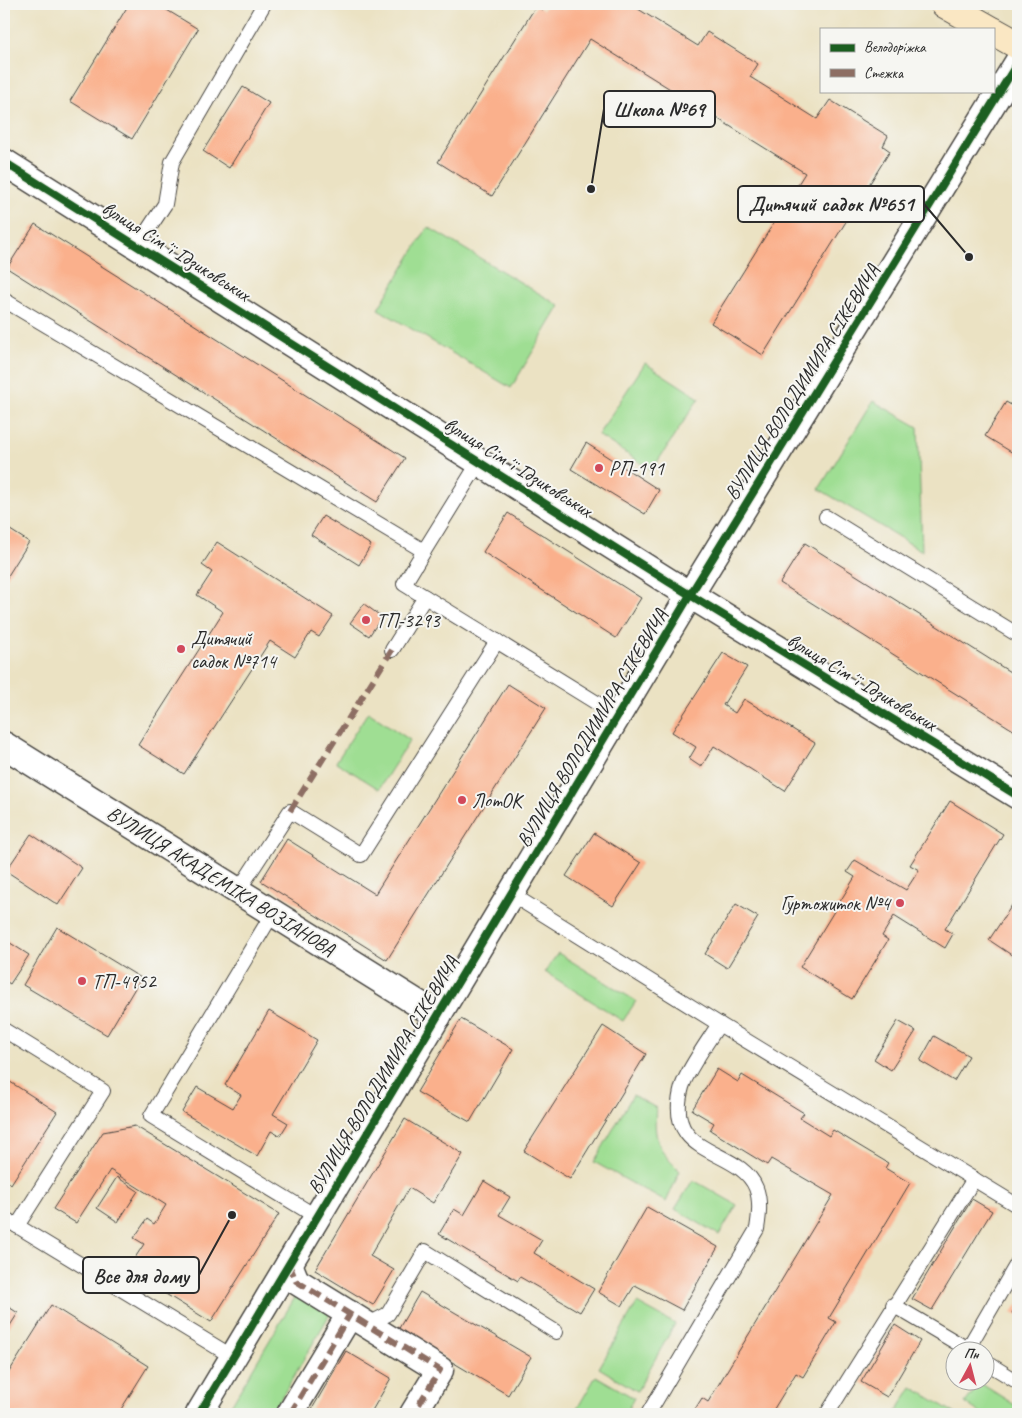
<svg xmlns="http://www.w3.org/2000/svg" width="1022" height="1418" font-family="Caveat,sans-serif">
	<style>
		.green { fill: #9fde93; stroke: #65845f }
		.building { fill: #fab08c }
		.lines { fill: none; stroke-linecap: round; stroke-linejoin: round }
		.lane-casing { stroke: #484642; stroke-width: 16 }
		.street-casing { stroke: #484642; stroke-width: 29 }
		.secondary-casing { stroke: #484642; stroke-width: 30 }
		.lane { stroke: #fff; stroke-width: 14 }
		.street { stroke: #fff; stroke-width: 26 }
		.secondary { stroke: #fae7c3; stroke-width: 28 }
		.quiet { stroke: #8d6e63; stroke-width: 6; stroke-dasharray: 12 6; stroke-linecap: butt }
		.cycleway-casing { stroke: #f6f6f2; stroke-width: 11 }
		.cycleway { stroke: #1b5e20; stroke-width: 8 }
		.poi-dot { fill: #d1495b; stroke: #f6f6f2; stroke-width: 2 }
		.labels { text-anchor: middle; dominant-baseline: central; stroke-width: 4; stroke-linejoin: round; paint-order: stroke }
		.street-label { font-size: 20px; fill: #2b2b2b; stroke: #f6f6f2 }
		.poi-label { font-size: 20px; fill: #2b2b2b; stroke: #f6f6f2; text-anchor: start }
		.leader { fill: none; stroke: #2b2b2b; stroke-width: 2 }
		.callout-dot { fill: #2b2b2b; stroke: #f6f6f2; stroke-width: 2 }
		.callout { fill: #f6f6f2; stroke: #2b2b2b; stroke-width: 2 }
		.callout-label { font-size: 21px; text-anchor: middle; font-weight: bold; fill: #2b2b2b }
	</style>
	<rect width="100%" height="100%" fill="#f6f6f2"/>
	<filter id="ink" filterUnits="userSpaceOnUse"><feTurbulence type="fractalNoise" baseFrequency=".02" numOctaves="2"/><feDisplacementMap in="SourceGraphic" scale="10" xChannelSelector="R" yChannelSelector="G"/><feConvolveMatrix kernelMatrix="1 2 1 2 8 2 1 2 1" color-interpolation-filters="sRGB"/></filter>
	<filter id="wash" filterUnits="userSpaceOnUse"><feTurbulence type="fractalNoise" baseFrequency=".0096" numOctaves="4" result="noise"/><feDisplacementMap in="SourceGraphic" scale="20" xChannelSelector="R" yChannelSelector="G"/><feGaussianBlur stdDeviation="1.12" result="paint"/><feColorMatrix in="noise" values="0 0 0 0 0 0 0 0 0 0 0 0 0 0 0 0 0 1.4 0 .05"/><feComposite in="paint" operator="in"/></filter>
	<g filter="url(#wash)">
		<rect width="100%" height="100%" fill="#ebe2c3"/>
		<g class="green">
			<path d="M 428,227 L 560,306 L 511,388 L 378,309 Z"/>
			<path d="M 645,363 L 699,398 L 652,470 L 598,435 Z"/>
			<path d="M 873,401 L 918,427 L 922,551 L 819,489 Z"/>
			<path d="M 368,712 L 410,740 L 379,789 L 336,762 Z"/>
			<path d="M 558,953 L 636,1001 L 623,1021 L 545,972 Z"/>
			<path d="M 633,1095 L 656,1108 C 653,1139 658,1150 680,1171 L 666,1202 L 594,1162 Z"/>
			<path d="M 693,1180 L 737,1205 L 719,1235 L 675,1209 Z"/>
			<path d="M 297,1294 L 330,1314 L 272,1414 L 226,1414 Z"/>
			<path d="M 637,1303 L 675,1324 L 637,1391 L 599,1368 Z"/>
			<path d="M 596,1376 L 634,1398 L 625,1414 L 574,1414 Z"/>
			<path d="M 980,1383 L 1018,1407 L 1018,1414 L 982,1414 L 965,1403 Z"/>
			<path d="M 912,1387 L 956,1414 L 895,1414 Z"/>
		</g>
		<g id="blocks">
			<g class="building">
				<path d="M 129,4 L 157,4 L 198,29 L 132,139 L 70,101 Z"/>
				<path d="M 547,4 L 630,4 L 698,46 L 707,32 L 758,64 L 750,77 L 817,119 L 830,100 L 888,136 L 883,146 L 890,151 L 763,355 L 711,323 L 805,173 L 590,39 L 492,196 L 438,162 L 536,6 L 543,10 Z"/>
				<path d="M 243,87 L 269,103 L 229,168 L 203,151 Z"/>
				<path d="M 35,224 L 405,458 L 377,502 L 7,268 Z"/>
				<path d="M 1006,402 L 1018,409 L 1018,456 L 985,436 Z"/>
				<path d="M 586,443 L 659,490 L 645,514 L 571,469 Z"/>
				<path d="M 508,513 L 641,598 L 616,638 L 483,552 Z"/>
				<path d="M 323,516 L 371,545 L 359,565 L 311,535 Z"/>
				<path d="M 4,526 L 29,542 L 4,582 Z"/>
				<path d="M 217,542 L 333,616 L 319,637 L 311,632 L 295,657 L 270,641 L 184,774 L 138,745 L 223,612 L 197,595 L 212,572 L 202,565 Z"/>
				<path d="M 805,543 L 1018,677 L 1018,733 L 780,583 Z"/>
				<path d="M 364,604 L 382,617 L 369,636 L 350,623 Z"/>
				<path d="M 723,653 L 747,667 L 723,705 L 735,713 L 744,699 L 815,743 L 785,791 L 714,746 L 701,767 L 689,759 L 696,747 L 672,732 Z"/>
				<path d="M 508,684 L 546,708 L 387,960 L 261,881 L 287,839 L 375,894 Z"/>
				<path d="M 950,801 L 1003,834 L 945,929 L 953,934 L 945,948 L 894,916 L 882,936 L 888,940 L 852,999 L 800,967 L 855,877 L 847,872 L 855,860 L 906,890 L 919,870 L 910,865 Z"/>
				<path d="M 594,833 L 641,863 L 613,906 L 566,876 Z"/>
				<path d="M 31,834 L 82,868 L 58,905 L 6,871 Z"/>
				<path d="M 1018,896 L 1018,948 L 1013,956 L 989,940 Z"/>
				<path d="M 736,904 L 758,917 L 727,968 L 705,954 Z"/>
				<path d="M 57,927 L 141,978 L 107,1035 L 23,985 Z"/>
				<path d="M 4,939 L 29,955 L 10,984 L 4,980 Z"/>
				<path d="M 269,1011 L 317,1040 L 273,1114 L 288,1123 L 280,1136 L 271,1131 L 257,1156 L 182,1112 L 197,1087 L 233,1108 L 241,1095 L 225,1085 Z"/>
				<path d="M 461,1019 L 513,1049 L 470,1122 L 417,1092 Z"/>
				<path d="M 898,1021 L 916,1031 L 891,1070 L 874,1059 Z"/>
				<path d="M 603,1026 L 646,1054 L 570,1179 L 524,1151 Z"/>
				<path d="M 934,1036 L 969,1056 L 954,1081 L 920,1061 Z"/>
				<path d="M 717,1069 L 738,1082 L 742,1075 L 804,1113 L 800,1118 L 829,1136 L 833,1130 L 888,1163 L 885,1168 L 910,1183 L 829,1318 L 836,1322 L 803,1377 L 796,1373 L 772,1412 L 775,1414 L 692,1414 L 702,1398 L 708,1402 L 833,1195 L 771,1159 L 767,1165 L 710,1130 L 714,1123 L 692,1110 Z"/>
				<path d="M 4,1078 L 57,1112 L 11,1184 L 4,1179 Z"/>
				<path d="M 405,1119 L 463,1154 L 433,1203 L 409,1188 L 370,1256 L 394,1270 L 373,1305 L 315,1270 Z"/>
				<path d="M 135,1126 L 279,1214 L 211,1322 L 127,1270 L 144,1244 L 134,1238 L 147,1219 L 154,1224 L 166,1205 L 110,1170 L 76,1223 L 53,1209 L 103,1132 Z"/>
				<path d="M 117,1177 L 138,1191 L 118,1222 L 97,1208 Z"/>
				<path d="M 484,1181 L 510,1197 L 499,1215 L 542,1240 L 534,1253 L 594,1289 L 580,1312 L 520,1277 L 518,1281 L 439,1234 L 454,1209 L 464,1215 Z"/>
				<path d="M 972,1199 L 992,1211 L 932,1310 L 912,1299 Z"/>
				<path d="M 647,1207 L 718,1247 L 682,1310 L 635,1285 L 622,1306 L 598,1292 Z"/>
				<path d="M 420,1292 L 531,1357 L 508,1395 L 398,1330 Z"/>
				<path d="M 1018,1303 L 1018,1316 L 1012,1313 Z"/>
				<path d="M 4,1304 L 18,1313 L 4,1335 Z"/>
				<path d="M 51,1305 L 148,1366 L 118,1414 L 4,1414 L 4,1380 Z"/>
				<path d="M 895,1325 L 920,1341 L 887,1397 L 861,1382 Z"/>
				<path d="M 346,1351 L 391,1378 L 370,1414 L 309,1414 Z"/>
			</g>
		</g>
	</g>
	<g filter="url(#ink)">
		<use href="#blocks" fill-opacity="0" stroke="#484642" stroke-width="1"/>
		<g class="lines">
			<defs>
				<g id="lane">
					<path d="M 138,245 L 165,204 L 172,162 L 264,4"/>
					<path d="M 4,300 L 424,551 L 479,462"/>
					<path d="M 826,517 L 1018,635"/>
					<path d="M 424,551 L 404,584 L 618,716"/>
					<path d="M 392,650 L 425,597"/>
					<path d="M 238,891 L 290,811 L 361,855 L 497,641"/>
					<path d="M 511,894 L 719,1024 L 1018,1206"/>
					<path d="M 273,913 L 151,1116 L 317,1217"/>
					<path d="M 4,1030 L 103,1091 L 17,1226"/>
					<path d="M 4,1218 L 233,1357"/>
					<path d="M 893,1305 L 969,1350"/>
					<path d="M 367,1325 L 388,1314 L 425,1251 L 556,1332"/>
					<path d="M 967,1350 L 1018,1262"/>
					<path d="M 984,1361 L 1018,1382"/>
					<path d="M 648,1414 L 757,1229 C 759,1216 761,1201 756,1188 C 739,1146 662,1159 682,1087 C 687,1070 709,1040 719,1024"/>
					<path d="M 827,1414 L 974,1179"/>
				</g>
				<g id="street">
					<path d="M 4,162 L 669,582 L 1018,796"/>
					<path d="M 4,745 L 438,1016"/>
					<path d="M 289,1264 L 296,1281 L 440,1370 L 413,1414"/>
					<path d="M 199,1414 L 690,595 L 1018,62"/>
					<path d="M 290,1414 L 350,1314"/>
				</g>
				<g id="secondary">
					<path d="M 945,4 L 989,29"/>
					<path d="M 993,31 L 1018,45"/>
				</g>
			</defs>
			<use href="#lane" class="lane-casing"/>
			<use href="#street" class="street-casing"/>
			<use href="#secondary" class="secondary-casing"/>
			<use href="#lane" class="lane"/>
			<use href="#street" class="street"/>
			<use href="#secondary" class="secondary"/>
			<g class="quiet">
				<path d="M 290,811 L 392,650"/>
				<path d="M 289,1264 L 296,1281 L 440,1370 L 413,1414"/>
				<path d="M 290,1414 L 350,1314"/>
			</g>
			<defs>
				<g id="cycleway">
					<path d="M 4,162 L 669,582 L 1018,796"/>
					<path d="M 199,1414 L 690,595 L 1018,62"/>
				</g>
			</defs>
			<use href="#cycleway" class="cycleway-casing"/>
			<use href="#cycleway" class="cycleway"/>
		</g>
	</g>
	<g class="poi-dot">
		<circle cx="599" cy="468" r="5"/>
		<circle cx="366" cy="620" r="5"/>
		<circle cx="181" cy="649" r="5"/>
		<circle cx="462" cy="800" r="5"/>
		<circle cx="900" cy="903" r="5"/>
		<circle cx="82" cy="981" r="5"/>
	</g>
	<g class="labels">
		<g class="street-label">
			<text transform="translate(176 251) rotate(32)">вулиця Сімʼї Ідзиковських</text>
			<text transform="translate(802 382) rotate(-58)">ВУЛИЦЯ ВОЛОДИМИРА СІКЕВИЧА</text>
			<text transform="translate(518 467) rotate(32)">вулиця Сімʼї Ідзиковських</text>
			<text transform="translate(862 682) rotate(31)">вулиця Сімʼї Ідзиковських</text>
			<text transform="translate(592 728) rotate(-59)">ВУЛИЦЯ ВОЛОДИМИРА СІКЕВИЧА</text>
			<text transform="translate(221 881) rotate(32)">ВУЛИЦЯ АКАДЕМІКА ВОЗІАНОВА</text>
			<text transform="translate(383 1075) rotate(-59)">ВУЛИЦЯ ВОЛОДИМИРА СІКЕВИЧА</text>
		</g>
		<g class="poi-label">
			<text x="609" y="468">РП-191</text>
			<text x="376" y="620">ТП-3293</text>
			<text x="191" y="638">Дитячий<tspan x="191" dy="23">садок №714</tspan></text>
			<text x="472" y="800">ЛотОК</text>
			<text x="890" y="903" text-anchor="end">Гуртожиток №4</text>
			<text x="92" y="981">ТП-4952</text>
		</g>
	</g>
	<path class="leader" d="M591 189L604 109M969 257L924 204M232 1215L199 1275"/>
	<g class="callout-dot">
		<circle cx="591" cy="189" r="5"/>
		<circle cx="969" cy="257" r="5"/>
		<circle cx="232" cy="1215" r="5"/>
	</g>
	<g class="callout">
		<rect x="604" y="91" width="111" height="36" rx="5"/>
		<rect x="738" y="186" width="186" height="36" rx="5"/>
		<rect x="83" y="1257" width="116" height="36" rx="5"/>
	</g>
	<g class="callout-label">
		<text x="659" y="116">Школа №69</text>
		<text x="831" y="211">Дитячий садок №651</text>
		<text x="141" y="1283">Все для дому</text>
	</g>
	<rect width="1022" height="1418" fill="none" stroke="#f6f6f2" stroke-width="20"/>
	<rect x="820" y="28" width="175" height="65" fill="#f6f6f2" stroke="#a5a5a2"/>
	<rect x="830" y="44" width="25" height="8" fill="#1b5e20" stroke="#a5a5a2"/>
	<text x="864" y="52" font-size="15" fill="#2b2b2b">Велодоріжка</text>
	<rect x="830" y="69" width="25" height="8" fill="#8d6e63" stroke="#a5a5a2"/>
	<text x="864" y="78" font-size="15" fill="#2b2b2b">Стежка</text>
	<g transform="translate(970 1366) rotate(7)"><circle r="24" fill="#f6f6f2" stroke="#a5a5a2"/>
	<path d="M0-4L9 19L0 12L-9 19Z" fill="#d1495b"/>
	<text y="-8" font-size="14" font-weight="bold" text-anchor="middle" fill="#2b2b2b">Пн</text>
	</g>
</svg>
